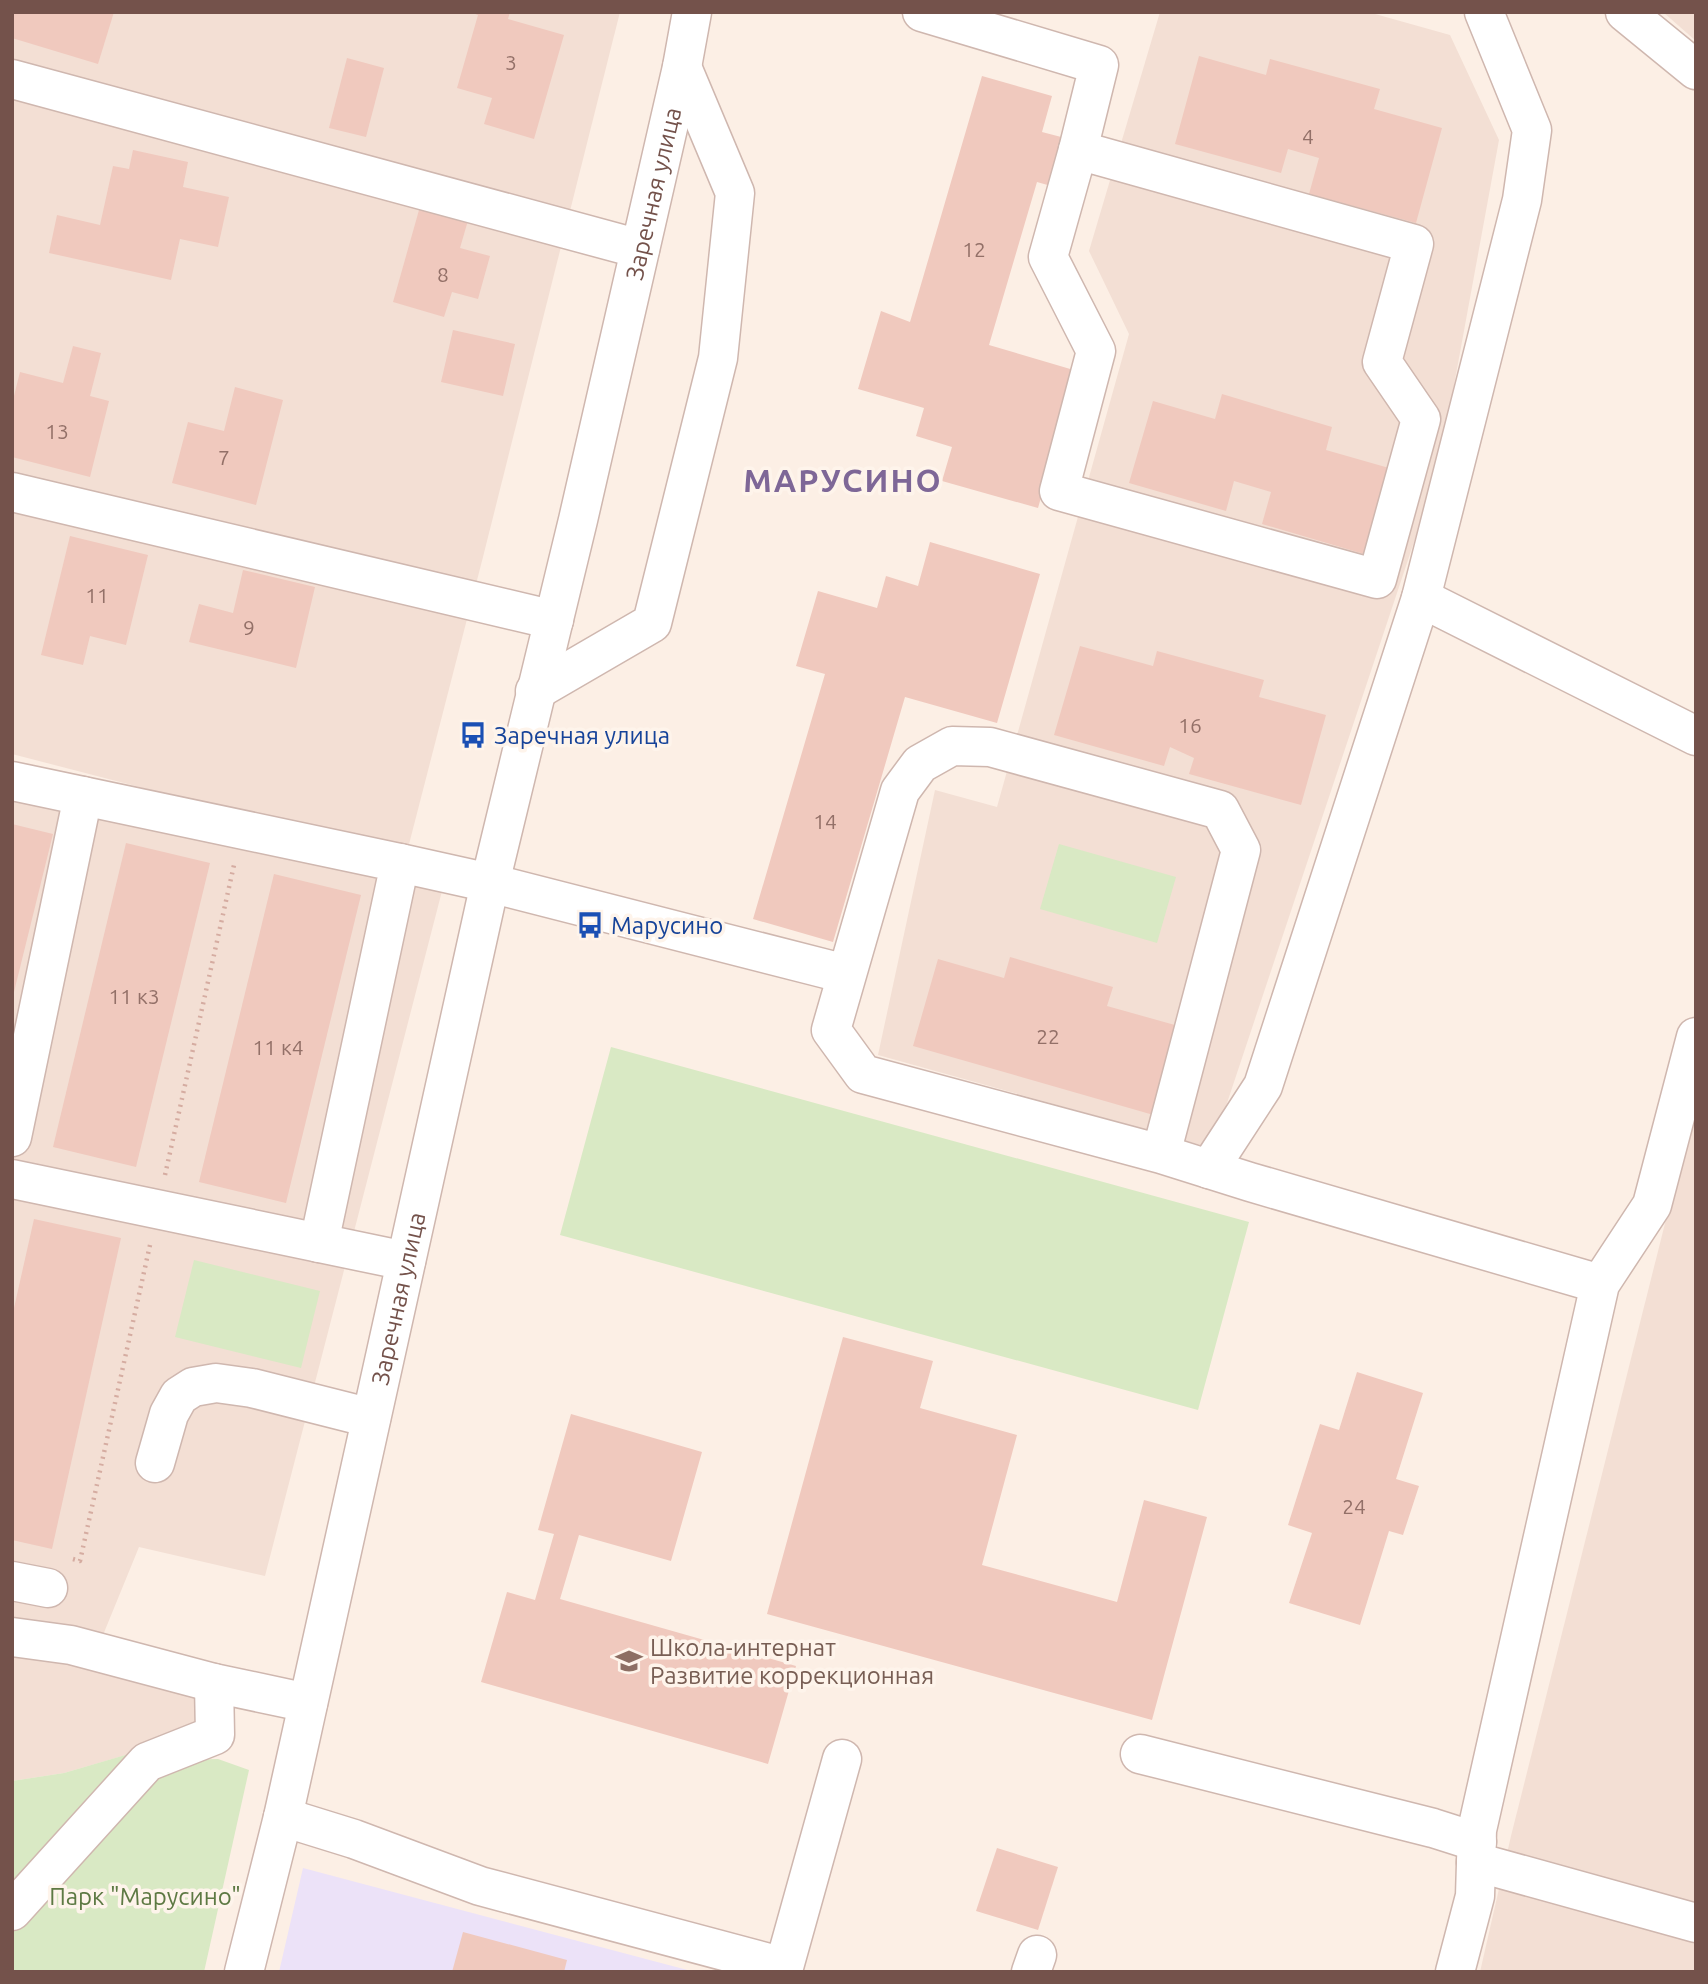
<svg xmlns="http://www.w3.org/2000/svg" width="1708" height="1984" font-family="Ubuntu,sans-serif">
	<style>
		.residential { fill: #f3dfd4 }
		.education { fill: #ece2f8 }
		.green { fill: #d9e9c4 }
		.building { fill: #f0c9be }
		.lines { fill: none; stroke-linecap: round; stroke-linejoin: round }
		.minor-casing { stroke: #cfb7af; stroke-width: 41 }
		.path { stroke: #d5aca1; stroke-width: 4.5; stroke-dasharray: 2 5; stroke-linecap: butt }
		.minor { stroke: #fff; stroke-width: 38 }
		.labels { text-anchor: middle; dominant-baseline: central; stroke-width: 7; stroke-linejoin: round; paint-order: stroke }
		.number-label { font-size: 21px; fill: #937068 }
		.street-label { font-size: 24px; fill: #74524b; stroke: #fef4eb }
		.transit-label { font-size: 24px; fill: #164399; stroke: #fef4eb; text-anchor: start }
		.education-label { font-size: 24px; fill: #785e54; stroke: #fef4eb; text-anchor: start }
		.park-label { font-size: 24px; fill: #5d7943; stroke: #fef4eb }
		.district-label { font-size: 32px; font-weight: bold; letter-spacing: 2px; fill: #7e6797; stroke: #fef4eb }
	</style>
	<rect width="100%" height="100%" fill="#fcefe5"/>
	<g class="residential">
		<path d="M 12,12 L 620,12 L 483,557 L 406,856 L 12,754 Z"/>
		<path d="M 1160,12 L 1368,12 L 1450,35 L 1499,140 L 1439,467 L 1212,1148 L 878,1055 L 935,790 L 997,807 L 1129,334 L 1089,251 Z"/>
		<path d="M 1663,12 L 1696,12 L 1696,41 Z"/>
		<path d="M 12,794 L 442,891 L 265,1576 L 139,1547 L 94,1657 L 206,1684 L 202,1733 L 64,1773 L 12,1781 Z"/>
		<path d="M 1696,1100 L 1696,1972 L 1480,1972 L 1511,1836 Z"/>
	</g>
	<path class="education" d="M 303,1868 L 695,1972 L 279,1972 Z"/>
	<g class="green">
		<path d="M 1059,844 L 1176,877 L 1157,943 L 1040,909 Z"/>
		<path d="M 611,1047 L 1249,1222 L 1198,1410 L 560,1235 Z"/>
		<path d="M 194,1260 L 320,1291 L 301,1368 L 175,1337 Z"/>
		<path d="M 139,1751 L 179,1760 L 218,1759 L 249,1770 L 204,1972 L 12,1972 L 12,1781 L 64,1773 Z"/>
	</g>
	<g class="building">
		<path d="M 12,12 L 114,12 L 98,64 L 12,38 Z"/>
		<path d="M 470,12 L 510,12 L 508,19 L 564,35 L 534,139 L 484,124 L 492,98 L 457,88 L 478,15 Z"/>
		<path d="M 1199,56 L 1266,75 L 1270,59 L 1380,89 L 1374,109 L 1442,128 L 1416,223 L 1309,194 L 1319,158 L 1288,149 L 1281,173 L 1175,144 Z"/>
		<path d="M 347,58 L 384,68 L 366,137 L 329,128 Z"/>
		<path d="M 982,76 L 1052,96 L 1042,132 L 1065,138 L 1051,186 L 1037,182 L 989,345 L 1077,371 L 1038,508 L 942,481 L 952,447 L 916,436 L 924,408 L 858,389 L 881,311 L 910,322 Z"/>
		<path d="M 133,150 L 188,162 L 183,187 L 229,197 L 218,247 L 180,239 L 171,280 L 49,253 L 57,215 L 100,225 L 113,166 L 129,169 Z"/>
		<path d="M 421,203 L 469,217 L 460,248 L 490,256 L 478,299 L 452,292 L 444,317 L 393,302 Z"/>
		<path d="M 453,330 L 515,344 L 503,396 L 441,382 Z"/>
		<path d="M 73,346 L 101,353 L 90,396 L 109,401 L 90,477 L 12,457 L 12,404 L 20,372 L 63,383 Z"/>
		<path d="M 235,387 L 283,400 L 256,505 L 172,483 L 188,422 L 224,431 Z"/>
		<path d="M 1222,394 L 1332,427 L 1326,450 L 1389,468 L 1364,554 L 1262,524 L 1271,492 L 1234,481 L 1226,511 L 1129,483 L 1153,401 L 1215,419 Z"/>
		<path d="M 70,536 L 148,555 L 126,645 L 90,636 L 83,665 L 41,655 Z"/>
		<path d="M 930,542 L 1040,574 L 997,723 L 905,697 L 833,942 L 753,919 L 825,674 L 796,666 L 818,591 L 877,608 L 886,576 L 918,586 Z"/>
		<path d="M 243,570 L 315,587 L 296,668 L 189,642 L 199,604 L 233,613 Z"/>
		<path d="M 1080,646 L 1153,666 L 1157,651 L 1264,680 L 1259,697 L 1326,715 L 1301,805 L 1189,774 L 1194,758 L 1170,747 L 1164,766 L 1054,735 Z"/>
		<path d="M 12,824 L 53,834 L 13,996 L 12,996 Z"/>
		<path d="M 126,843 L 210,863 L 136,1167 L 53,1147 Z"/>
		<path d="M 274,874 L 361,895 L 286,1203 L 199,1182 Z"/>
		<path d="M 1010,957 L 1113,987 L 1107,1006 L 1182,1027 L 1157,1116 L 913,1046 L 938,959 L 1004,978 Z"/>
		<path d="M 34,1219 L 121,1238 L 52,1549 L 12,1540 L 12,1317 Z"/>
		<path d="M 843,1337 L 933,1361 L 920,1408 L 1017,1435 L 982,1565 L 1117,1602 L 1144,1500 L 1207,1517 L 1152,1720 L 767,1614 Z"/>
		<path d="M 1357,1372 L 1423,1393 L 1396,1479 L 1419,1486 L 1403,1535 L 1389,1531 L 1360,1625 L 1289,1603 L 1312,1533 L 1288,1525 L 1320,1424 L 1339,1430 Z"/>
		<path d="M 571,1414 L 702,1452 L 671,1561 L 579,1535 L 560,1599 L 796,1666 L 768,1764 L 481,1682 L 507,1592 L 535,1600 L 554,1534 L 538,1530 Z"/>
		<path d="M 997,1848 L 1058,1867 L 1038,1930 L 976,1911 Z"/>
		<path d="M 463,1932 L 567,1960 L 564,1972 L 452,1972 Z"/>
	</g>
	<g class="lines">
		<defs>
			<g id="minor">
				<path d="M 922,12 L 1099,65 L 1078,150"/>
				<path d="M 1625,12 L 1696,70"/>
				<path d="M 12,79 L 640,249"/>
				<path d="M 1078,150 L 1414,244 L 1382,362 L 1421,419 L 1377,579 L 1059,491 L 1096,351 L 1048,257 Z"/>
				<path d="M 12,492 L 554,620"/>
				<path d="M 1421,598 L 1696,736"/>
				<path d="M 535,691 L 652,623 L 718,358 L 735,193 L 682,67"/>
				<path d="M 12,781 L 400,863 L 319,1243"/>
				<path d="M 400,863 L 490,883 L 846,974"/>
				<path d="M 12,1137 L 83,796"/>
				<path d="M 1161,1154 L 1241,850 L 1220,810 L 990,747 L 952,746 L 920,764 L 900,791 L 831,1030 L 863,1074 L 1161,1154 L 1250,1182 L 1600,1284"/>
				<path d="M 1209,1169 L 1263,1086 L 1421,598 L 1522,200 L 1532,130 L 1484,12"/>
				<path d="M 12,1179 L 406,1261"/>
				<path d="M 155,1463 L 169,1414 L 179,1396 L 193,1387 L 216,1383 L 252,1388 L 371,1418"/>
				<path d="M 12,1581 L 48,1588"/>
				<path d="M 12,1637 L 71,1645 L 214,1683"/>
				<path d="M 1140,1754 L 1433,1828 L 1477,1842"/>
				<path d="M 283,1817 L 354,1839 L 480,1886 L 784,1967 L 842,1759"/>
				<path d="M 1476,1862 L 1696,1923"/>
				<path d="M 12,1911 L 147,1762 L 215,1735 L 214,1683 L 308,1703"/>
				<path id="s1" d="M 244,1972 L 283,1817 L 490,883 L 578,520 L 682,67 L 692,12"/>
				<path d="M 1031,1972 L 1037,1955"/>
				<path d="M 1455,1972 L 1475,1896 L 1477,1830 L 1600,1284 L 1652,1205 L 1696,1037"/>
			</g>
		</defs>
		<use href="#minor" class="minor-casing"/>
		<g class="path">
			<path d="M 165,1175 L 234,865"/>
			<path d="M 73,1559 L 80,1561 L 150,1245"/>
		</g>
		<use href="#minor" class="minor"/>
	</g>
	<defs>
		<symbol id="bus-bare" viewBox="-9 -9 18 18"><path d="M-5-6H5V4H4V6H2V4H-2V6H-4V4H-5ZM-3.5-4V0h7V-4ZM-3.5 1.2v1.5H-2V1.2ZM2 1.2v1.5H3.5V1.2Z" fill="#1a4fb4" stroke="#fef4eb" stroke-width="2.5" paint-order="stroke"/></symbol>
		<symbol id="school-bare" viewBox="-9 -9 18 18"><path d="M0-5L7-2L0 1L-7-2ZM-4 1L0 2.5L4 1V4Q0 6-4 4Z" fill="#8d6e63" stroke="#fef4eb" stroke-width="2.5" paint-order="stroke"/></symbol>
	</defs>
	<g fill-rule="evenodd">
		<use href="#bus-bare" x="454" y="716" width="38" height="38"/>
		<use href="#bus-bare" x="571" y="906" width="38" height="38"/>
		<use href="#school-bare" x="610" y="1642" width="38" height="38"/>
	</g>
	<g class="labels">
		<g class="number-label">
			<text x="511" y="62">3</text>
			<text x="1308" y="136">4</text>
			<text x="974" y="249">12</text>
			<text x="443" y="274">8</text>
			<text x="57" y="431">13</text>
			<text x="224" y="457">7</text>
			<text x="97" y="595">11</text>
			<text x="249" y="627">9</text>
			<text x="1190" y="725">16</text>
			<text x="825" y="821">14</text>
			<text x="134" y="996">11 к3</text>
			<text x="1048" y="1036">22</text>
			<text x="278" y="1047">11 к4</text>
			<text x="1354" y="1506">24</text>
		</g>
		<g class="street-label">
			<text stroke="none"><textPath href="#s1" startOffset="1825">Заречная улица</textPath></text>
			<text stroke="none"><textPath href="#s1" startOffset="691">Заречная улица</textPath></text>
		</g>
		<g class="transit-label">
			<text x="494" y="735">Заречная улица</text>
			<text x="611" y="925">Марусино</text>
		</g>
		<g class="education-label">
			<text x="650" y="1647">Школа-интернат<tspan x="650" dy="28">Развитие коррекционная</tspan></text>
		</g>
		<g class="park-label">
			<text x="145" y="1896">Парк "Марусино"</text>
		</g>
		<g class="district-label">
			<text x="843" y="480">МАРУСИНО</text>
		</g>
	</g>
	<rect width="1708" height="1984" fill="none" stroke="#74524b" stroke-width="28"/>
</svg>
